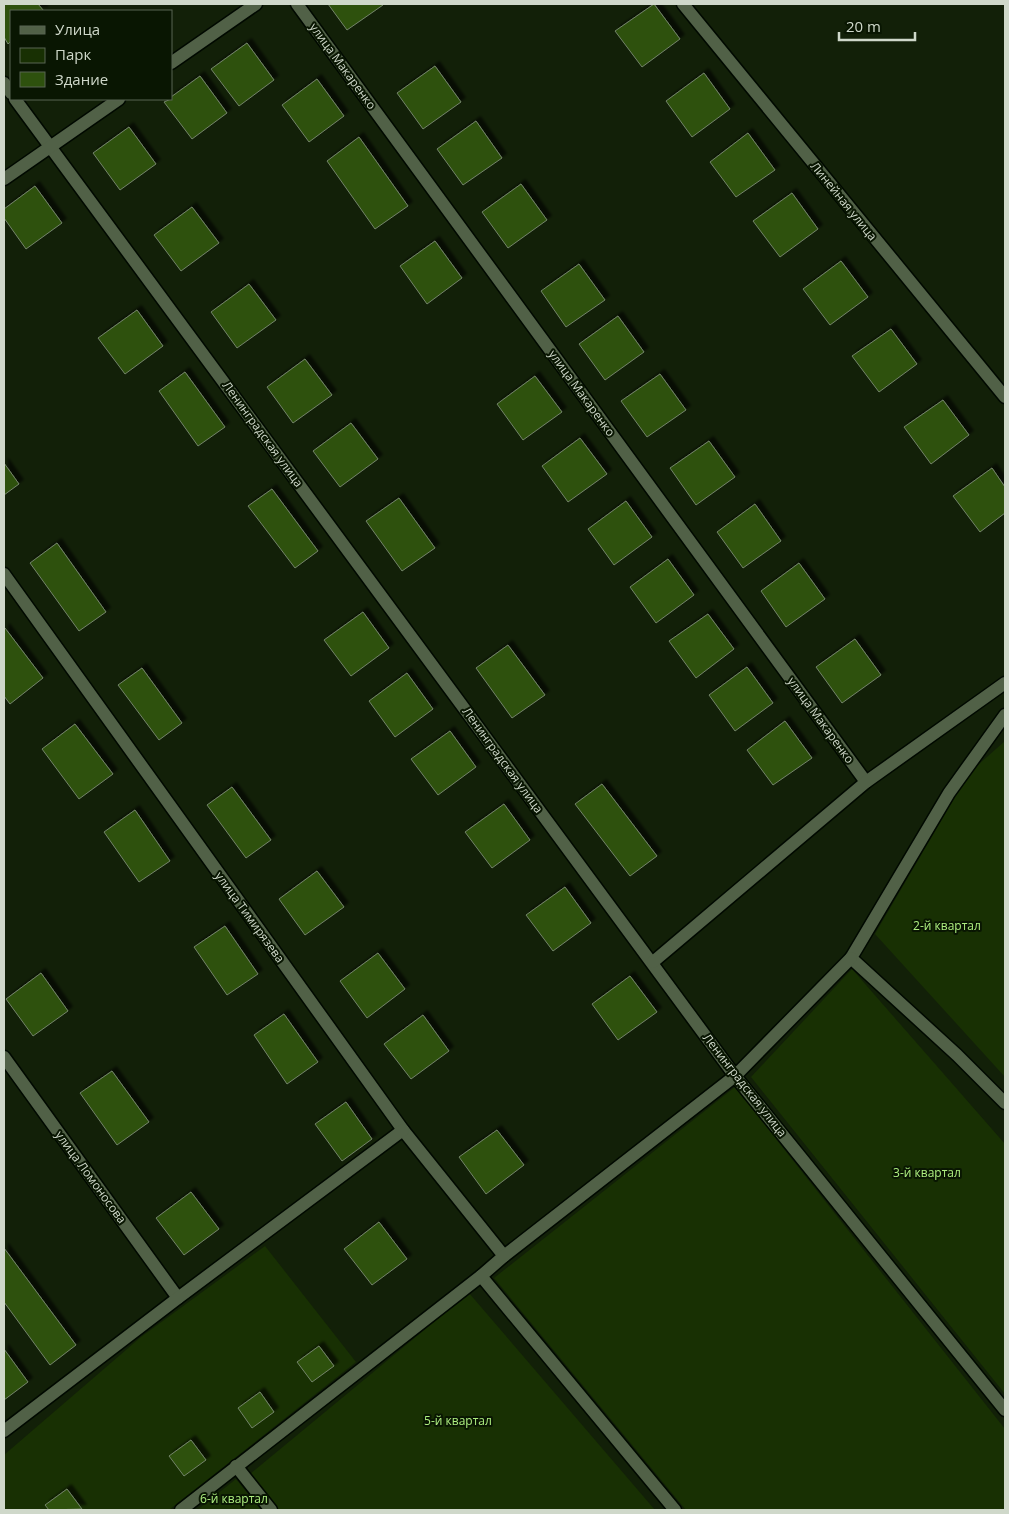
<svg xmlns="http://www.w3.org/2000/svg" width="1009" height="1514" font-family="'Open Sans',sans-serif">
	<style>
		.green { fill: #183003 }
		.building { fill: #2e510e; stroke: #738469; filter: url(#shadow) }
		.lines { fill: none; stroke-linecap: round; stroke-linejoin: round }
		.minor-casing { stroke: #010900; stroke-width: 15 }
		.minor { stroke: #516147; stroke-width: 12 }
		.labels { text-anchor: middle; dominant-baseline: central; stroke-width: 4; stroke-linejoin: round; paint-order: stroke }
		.street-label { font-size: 12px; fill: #cfd8ca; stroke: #091602 }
		.park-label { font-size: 12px; fill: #aeef80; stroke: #091602 }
	</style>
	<defs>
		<filter id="shadow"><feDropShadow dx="4.5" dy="-4.5" stdDeviation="1" flood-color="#0009"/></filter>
	</defs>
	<rect width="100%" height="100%" fill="#122008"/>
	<g class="green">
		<path d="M 1005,741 L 1005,1077 L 875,934 L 969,773 Z"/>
		<path d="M 852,969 L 1005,1144 L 1005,1394 L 751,1077 Z"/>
		<path d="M 735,1087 L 1005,1429 L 1005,1510 L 686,1510 L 494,1278 Z"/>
		<path d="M 265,1246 L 356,1362 L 169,1510 L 4,1510 L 4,1455 L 141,1337 Z"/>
		<path d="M 469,1293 L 655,1510 L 279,1510 L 250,1474 Z"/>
		<path d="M 236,1479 L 261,1510 L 197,1510 Z"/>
	</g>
	<g class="building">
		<path d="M 4,4 L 38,4 L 44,11 L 11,11 L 11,41 L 8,44 L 4,37 Z"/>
		<path d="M 328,4 L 382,4 L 383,5 L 347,30 Z"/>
		<path d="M 654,4 L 680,39 L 642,67 L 615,31 Z"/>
		<path d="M 247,43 L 274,80 L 239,106 L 211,69 Z"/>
		<path d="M 435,66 L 461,102 L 423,129 L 397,93 Z"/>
		<path d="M 704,73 L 730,109 L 692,137 L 666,101 Z"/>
		<path d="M 200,76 L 227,113 L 192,139 L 164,102 L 171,99 L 171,97 Z"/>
		<path d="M 317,79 L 344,116 L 309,142 L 282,105 Z"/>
		<path d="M 476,121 L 502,158 L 463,185 L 437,149 Z"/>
		<path d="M 129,127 L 156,164 L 120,190 L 93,153 Z"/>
		<path d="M 748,133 L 775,170 L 736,197 L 710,162 Z"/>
		<path d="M 359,137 L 408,206 L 375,229 L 327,161 Z"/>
		<path d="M 521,184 L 547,220 L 508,248 L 482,212 Z"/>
		<path d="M 35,186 L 62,223 L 26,249 L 4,218 L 4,209 Z"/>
		<path d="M 792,193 L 818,229 L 780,257 L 753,221 Z"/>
		<path d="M 192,207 L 219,243 L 181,271 L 154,235 Z"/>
		<path d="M 435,241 L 462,278 L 427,304 L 400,266 Z"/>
		<path d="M 841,261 L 868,297 L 830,325 L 803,289 Z"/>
		<path d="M 579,264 L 605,300 L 566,327 L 541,291 Z"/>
		<path d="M 249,284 L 276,320 L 237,348 L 211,312 Z"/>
		<path d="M 137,310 L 163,346 L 125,374 L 98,338 Z"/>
		<path d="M 618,316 L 644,352 L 605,380 L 579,344 Z"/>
		<path d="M 891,329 L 917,364 L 879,392 L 852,356 Z"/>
		<path d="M 305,359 L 332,395 L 293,423 L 267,387 Z"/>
		<path d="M 185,372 L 225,427 L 198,446 L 159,391 Z"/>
		<path d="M 660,374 L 686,410 L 647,437 L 621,401 Z"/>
		<path d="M 535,376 L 562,412 L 523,440 L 497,404 Z"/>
		<path d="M 943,400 L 969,435 L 931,464 L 904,427 Z"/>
		<path d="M 351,423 L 378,459 L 340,487 L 313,451 Z"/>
		<path d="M 580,438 L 607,474 L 568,502 L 542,466 Z"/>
		<path d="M 709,441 L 735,477 L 696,505 L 670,468 Z"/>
		<path d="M 4,463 L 19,484 L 4,495 Z"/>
		<path d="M 992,468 L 1005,487 L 1005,513 L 980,532 L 953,496 Z"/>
		<path d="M 272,489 L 318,551 L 295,568 L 248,506 Z"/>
		<path d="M 399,498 L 435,548 L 402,571 L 366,521 Z"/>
		<path d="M 626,501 L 652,537 L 614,565 L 588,529 Z"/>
		<path d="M 755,504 L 781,541 L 743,568 L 717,532 Z"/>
		<path d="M 57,543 L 106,612 L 79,631 L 30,563 Z"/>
		<path d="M 668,559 L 694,595 L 656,623 L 630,587 Z"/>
		<path d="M 799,563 L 825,599 L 786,627 L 761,591 Z"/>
		<path d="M 363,612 L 389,648 L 351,676 L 324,640 Z"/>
		<path d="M 708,614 L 734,649 L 696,678 L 669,641 Z"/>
		<path d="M 5,628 L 43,678 L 10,704 L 4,696 L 4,630 Z"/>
		<path d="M 855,639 L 881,675 L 842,703 L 816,667 Z"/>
		<path d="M 508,645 L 545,695 L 512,718 L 476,668 Z"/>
		<path d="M 747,667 L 773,703 L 735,731 L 709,695 Z"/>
		<path d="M 142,668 L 182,723 L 159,740 L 118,685 Z"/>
		<path d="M 407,673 L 433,709 L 395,737 L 369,701 Z"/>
		<path d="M 785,721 L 812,758 L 773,785 L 747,750 Z"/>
		<path d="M 75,724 L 113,774 L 79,799 L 42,749 Z"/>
		<path d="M 450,731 L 476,767 L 438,795 L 411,759 Z"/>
		<path d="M 602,784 L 657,856 L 630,876 L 575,804 Z"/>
		<path d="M 232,787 L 271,840 L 246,858 L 207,805 Z"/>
		<path d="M 504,804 L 530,840 L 492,868 L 465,832 Z"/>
		<path d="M 135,810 L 170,861 L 139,882 L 104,832 Z"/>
		<path d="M 317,871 L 344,907 L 305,935 L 279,899 Z"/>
		<path d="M 565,887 L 591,923 L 553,951 L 526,915 Z"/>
		<path d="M 225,926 L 258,974 L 227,995 L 194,947 Z"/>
		<path d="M 378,953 L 405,989 L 367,1018 L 340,981 Z"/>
		<path d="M 41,973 L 68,1011 L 33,1036 L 6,999 Z"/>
		<path d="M 630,976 L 657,1012 L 618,1040 L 592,1004 Z"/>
		<path d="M 284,1014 L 318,1062 L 287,1084 L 254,1035 Z"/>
		<path d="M 423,1015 L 449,1051 L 411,1079 L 384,1044 Z"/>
		<path d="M 112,1071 L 149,1122 L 117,1145 L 80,1093 Z"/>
		<path d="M 346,1102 L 372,1139 L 342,1161 L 315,1124 Z"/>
		<path d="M 497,1130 L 524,1165 L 486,1194 L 459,1157 Z"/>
		<path d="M 191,1192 L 219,1229 L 184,1255 L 156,1218 Z"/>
		<path d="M 379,1222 L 407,1259 L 372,1285 L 344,1249 Z"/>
		<path d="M 4,1248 L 76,1345 L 50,1365 L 4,1302 Z"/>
		<path d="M 319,1346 L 334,1366 L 312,1382 L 297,1362 Z"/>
		<path d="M 4,1349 L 28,1382 L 4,1400 Z"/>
		<path d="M 260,1392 L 274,1412 L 252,1428 L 238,1408 Z"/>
		<path d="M 191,1440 L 206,1460 L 184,1476 L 169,1456 Z"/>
		<path d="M 67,1489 L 82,1509 L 49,1510 L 45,1505 Z"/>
	</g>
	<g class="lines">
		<defs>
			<g id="minor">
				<path d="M 297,4 L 866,782"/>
				<path d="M 683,4 L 1005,397"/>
				<path d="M 171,63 L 256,4"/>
				<path d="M 4,83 L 11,93"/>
				<path d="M 15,99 L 735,1076 L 1005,1410"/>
				<path d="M 4,179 L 119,99"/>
				<path d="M 4,574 L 403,1130 L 504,1256"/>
				<path d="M 1005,715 L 949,793 L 851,958 L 957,1055 L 1005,1103"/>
				<path d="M 653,962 L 866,782 L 1005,683"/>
				<path d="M 4,1057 L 178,1298"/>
				<path d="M 481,1276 L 675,1510"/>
				<path d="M 4,1431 L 178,1298 L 403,1130"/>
				<path d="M 236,1466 L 271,1510"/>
				<path d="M 181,1510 L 481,1276 L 504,1256 L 735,1076 L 851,958"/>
			</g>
		</defs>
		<use href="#minor" class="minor-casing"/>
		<use href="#minor" class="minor"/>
	</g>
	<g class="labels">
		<g class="street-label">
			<text transform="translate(343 66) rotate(54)">улица Макаренко</text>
			<text transform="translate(844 201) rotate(51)">Линейная улица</text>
			<text transform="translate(582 393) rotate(54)">улица Макаренко</text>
			<text transform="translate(263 434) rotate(54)">Ленинградская улица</text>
			<text transform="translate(821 720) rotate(54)">улица Макаренко</text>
			<text transform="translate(503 760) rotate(54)">Ленинградская улица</text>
			<text transform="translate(250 917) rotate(54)">улица Тимирязева</text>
			<text transform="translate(745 1085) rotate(52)">Ленинградская улица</text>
			<text transform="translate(91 1177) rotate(54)">улица Ломоносова</text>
		</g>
		<g class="park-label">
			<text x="947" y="925">2-й квартал</text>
			<text x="927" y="1172">3-й квартал</text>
			<text x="458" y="1420">5-й квартал</text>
			<text x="234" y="1498">6-й квартал</text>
		</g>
	</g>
	<rect width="1009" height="1514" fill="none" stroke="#cfd8ca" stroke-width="10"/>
	<rect x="10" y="10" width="162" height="90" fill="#091602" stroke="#586452"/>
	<rect x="20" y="26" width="25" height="8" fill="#516147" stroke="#586452"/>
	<text x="55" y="35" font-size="15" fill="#cfd8ca">Улица</text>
	<rect x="20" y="48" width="25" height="15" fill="#183003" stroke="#586452"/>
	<text x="55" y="60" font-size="15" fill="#cfd8ca">Парк</text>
	<rect x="20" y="72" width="25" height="15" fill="#2e510e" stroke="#586452"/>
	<text x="55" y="85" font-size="15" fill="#cfd8ca">Здание</text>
	<path d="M839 32v8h76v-8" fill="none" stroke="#cfd8ca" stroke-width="2.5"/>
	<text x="846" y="32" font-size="15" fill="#cfd8ca" stroke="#091602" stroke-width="4" paint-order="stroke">20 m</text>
</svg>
